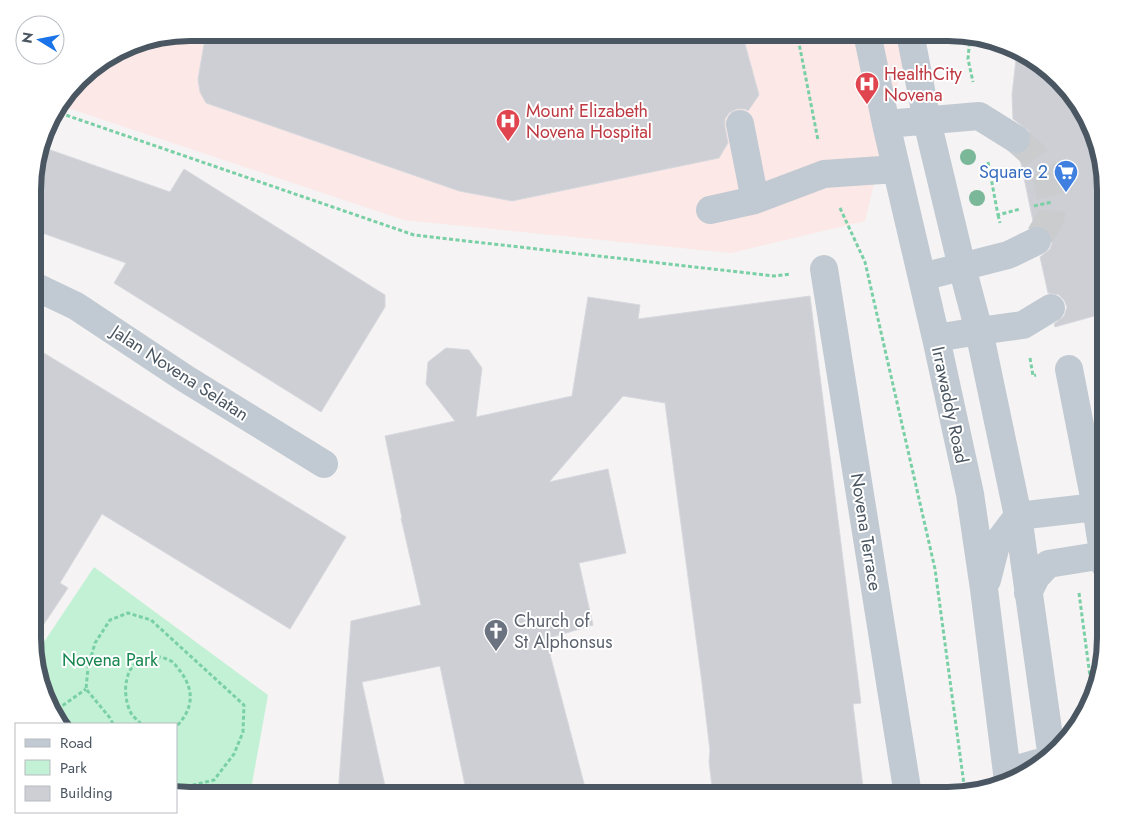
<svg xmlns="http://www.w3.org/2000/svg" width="1138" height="828" font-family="Jost,sans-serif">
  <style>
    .medical { fill: #fce8e6 }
    .green { fill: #c3f1d5 }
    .building { fill: #cdcfd5; stroke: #d7d9de }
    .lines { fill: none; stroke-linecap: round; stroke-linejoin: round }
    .minor-tunnel { stroke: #caccce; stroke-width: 28; stroke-dasharray: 28 14; stroke-linecap: butt }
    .path { stroke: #7ad0a6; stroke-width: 3; stroke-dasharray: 4 2.5; stroke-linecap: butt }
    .minor { stroke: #c1cad2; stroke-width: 28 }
    .tree { fill: #7bb799 }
    .labels { text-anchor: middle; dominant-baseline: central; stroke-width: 4; stroke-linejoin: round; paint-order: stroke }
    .health-label { font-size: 18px; fill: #be3a42; stroke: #fff; text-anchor: start }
    .shop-label { font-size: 18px; fill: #366cbe; stroke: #fff; text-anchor: end }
    .street-label { font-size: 18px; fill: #4a5661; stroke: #fff }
    .worship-label { font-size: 18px; fill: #5b616d; stroke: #fff; text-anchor: start }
    .park-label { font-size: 18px; fill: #17864f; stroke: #fff }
    .rim { fill: none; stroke: #4a5661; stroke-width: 6 }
  </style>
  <rect width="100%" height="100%" fill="#f5f3f3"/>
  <path class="medical" d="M190,33H910L865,221L731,253L404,220L59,105L86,71L139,41Z"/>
  <path class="green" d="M94,567L268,695L250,795L176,794V724H60L54,716L34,657Z"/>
  <path class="building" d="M206,33H742L759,95L748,111L745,109H737L729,113L725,119V127L728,143L719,158L512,201L459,191L206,103L200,92L198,79Z
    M1017,50L1044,65L1089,120L1105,180V313L1055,327L1054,324L1064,316L1067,307L1064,300L1059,295L1048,293L1040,257L1050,249L1052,243L1051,235L1045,228L1039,226H1034L1019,154L1024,152L1029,148L1032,139L1029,131L1013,119L1012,95Z
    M42,147L170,192L184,169L385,295V307L321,412L114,283L126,263L34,230V169Z
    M810,296L861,703L853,704L864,795H713L709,762L710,751L702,683L665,403L623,396L549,482L608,469L626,553L579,563L593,625L546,639L587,795H467L440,666L362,682L387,795H338L351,621L421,605L401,518H402L385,436L455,421L426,384L428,362L446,348L469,350L482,368L476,417L572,396L588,297L640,305L638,319Z
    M34,347L346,537L290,629L102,514L60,583L68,588L34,639Z"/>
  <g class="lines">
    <path class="minor-tunnel" d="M1016,139L1034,155L1046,172L1052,202L1051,217L1037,241"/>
    <path class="path" d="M797,33L818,140
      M970,36L968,59L973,82
      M54,111L414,235L774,276L790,274
      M988,162L998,215L1020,209
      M1034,206L1052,202
      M840,208L865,262L935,569L965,792
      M998,215L1000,223
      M1030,358L1033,376L1036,375
      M1079,593L1093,699
      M52,713L86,689
      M113,724L110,718L86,689L88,668L95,643L110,620L128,613L151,620L244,705L243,732L234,754L214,780L185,787L176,786
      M141,724C138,720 133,717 131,713C126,704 124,689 127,679C131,658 152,651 171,661C175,663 178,669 181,672C195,692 193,709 176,727"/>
    <path class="minor" d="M867,33L886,124L936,338L970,494L984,589L1008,781
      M910,33L927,121L962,267L979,331L1018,516L1051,751
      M740,124L755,200
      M886,124L979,116L1016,139
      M710,210L755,200L824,174L896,169
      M824,269L908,795
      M922,277L1008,255L1037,241
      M34,286L76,306L186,379L324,464
      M936,338L979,331L1023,325L1051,308
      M1069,369L1096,507L1105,565
      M987,580L996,545L1018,516L1096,507
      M1028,593L1036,577L1048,564L1104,555
      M1007,772L1038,763"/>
  </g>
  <g class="tree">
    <circle cx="968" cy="157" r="8"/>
    <circle cx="977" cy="198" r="8"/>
  </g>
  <defs>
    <symbol id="hospital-pin" viewBox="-11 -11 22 30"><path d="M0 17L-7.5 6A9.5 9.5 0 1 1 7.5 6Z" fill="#e0444e" stroke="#fff"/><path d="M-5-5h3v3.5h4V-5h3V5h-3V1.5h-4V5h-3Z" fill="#fff"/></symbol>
    <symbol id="supermarket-pin" viewBox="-11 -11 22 30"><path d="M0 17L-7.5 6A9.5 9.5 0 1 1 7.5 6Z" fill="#3f7fe0" stroke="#fff"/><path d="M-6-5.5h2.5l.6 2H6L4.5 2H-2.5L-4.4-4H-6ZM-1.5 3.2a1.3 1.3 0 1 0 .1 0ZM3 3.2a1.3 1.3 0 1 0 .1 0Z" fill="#fff"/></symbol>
    <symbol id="church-pin" viewBox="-11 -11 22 30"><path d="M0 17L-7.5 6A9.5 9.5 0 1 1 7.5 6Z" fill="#6b7280" stroke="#fff"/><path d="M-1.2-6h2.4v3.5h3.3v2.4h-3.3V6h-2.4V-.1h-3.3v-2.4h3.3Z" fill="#fff"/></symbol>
  </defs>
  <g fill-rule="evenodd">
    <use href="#hospital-pin" x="853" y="70" width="28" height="38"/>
    <use href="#hospital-pin" x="494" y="107" width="28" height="38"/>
    <use href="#supermarket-pin" x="1052" y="158" width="28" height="38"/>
    <use href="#church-pin" x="482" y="617" width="28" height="38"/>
  </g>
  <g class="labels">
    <g class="health-label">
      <text x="884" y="74">HealthCity<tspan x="884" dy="21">Novena</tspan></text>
      <text x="526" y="111">Mount Elizabeth<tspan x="526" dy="21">Novena Hospital</tspan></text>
    </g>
    <g class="shop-label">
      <text x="1048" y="172">Square 2</text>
    </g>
    <g class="street-label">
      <text transform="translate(180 373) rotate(33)">Jalan Novena Selatan</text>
      <text transform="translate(950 405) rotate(78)">Irrawaddy Road</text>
      <text transform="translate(866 532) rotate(81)">Novena Terrace</text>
    </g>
    <g class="worship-label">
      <text x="514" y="621">Church of<tspan x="514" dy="21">St Alphonsus</tspan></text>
    </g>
    <g class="park-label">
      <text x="110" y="660">Novena Park</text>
    </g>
  </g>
  <path d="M0 0H1138V828H0ZM190 41H948A149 149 0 0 1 1097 190V638A149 149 0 0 1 948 787H190A149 149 0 0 1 41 638V190A149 149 0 0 1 190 41Z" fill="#fff" fill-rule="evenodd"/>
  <path class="rim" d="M190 41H948A149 149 0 0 1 1097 190V638A149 149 0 0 1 948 787H190A149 149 0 0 1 41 638V190A149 149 0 0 1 190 41Z"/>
  <rect x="15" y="723" width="162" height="90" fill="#ffffff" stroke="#b7bbc0"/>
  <rect x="25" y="739" width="25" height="8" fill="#c1cad2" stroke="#b7bbc0"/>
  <text x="60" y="748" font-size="15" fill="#4a5661">Road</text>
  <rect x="25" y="760" width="25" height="15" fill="#c3f1d5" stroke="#b7bbc0"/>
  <text x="60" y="773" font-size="15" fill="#4a5661">Park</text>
  <rect x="25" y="786" width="25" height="15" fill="#cdcfd5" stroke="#b7bbc0"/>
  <text x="60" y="798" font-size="15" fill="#4a5661">Building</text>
  <g transform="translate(40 40) rotate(280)"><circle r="24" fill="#ffffff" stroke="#b7bbc0"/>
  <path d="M0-4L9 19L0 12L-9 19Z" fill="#1a73e8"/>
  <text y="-8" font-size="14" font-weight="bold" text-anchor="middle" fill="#4a5661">N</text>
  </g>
</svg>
